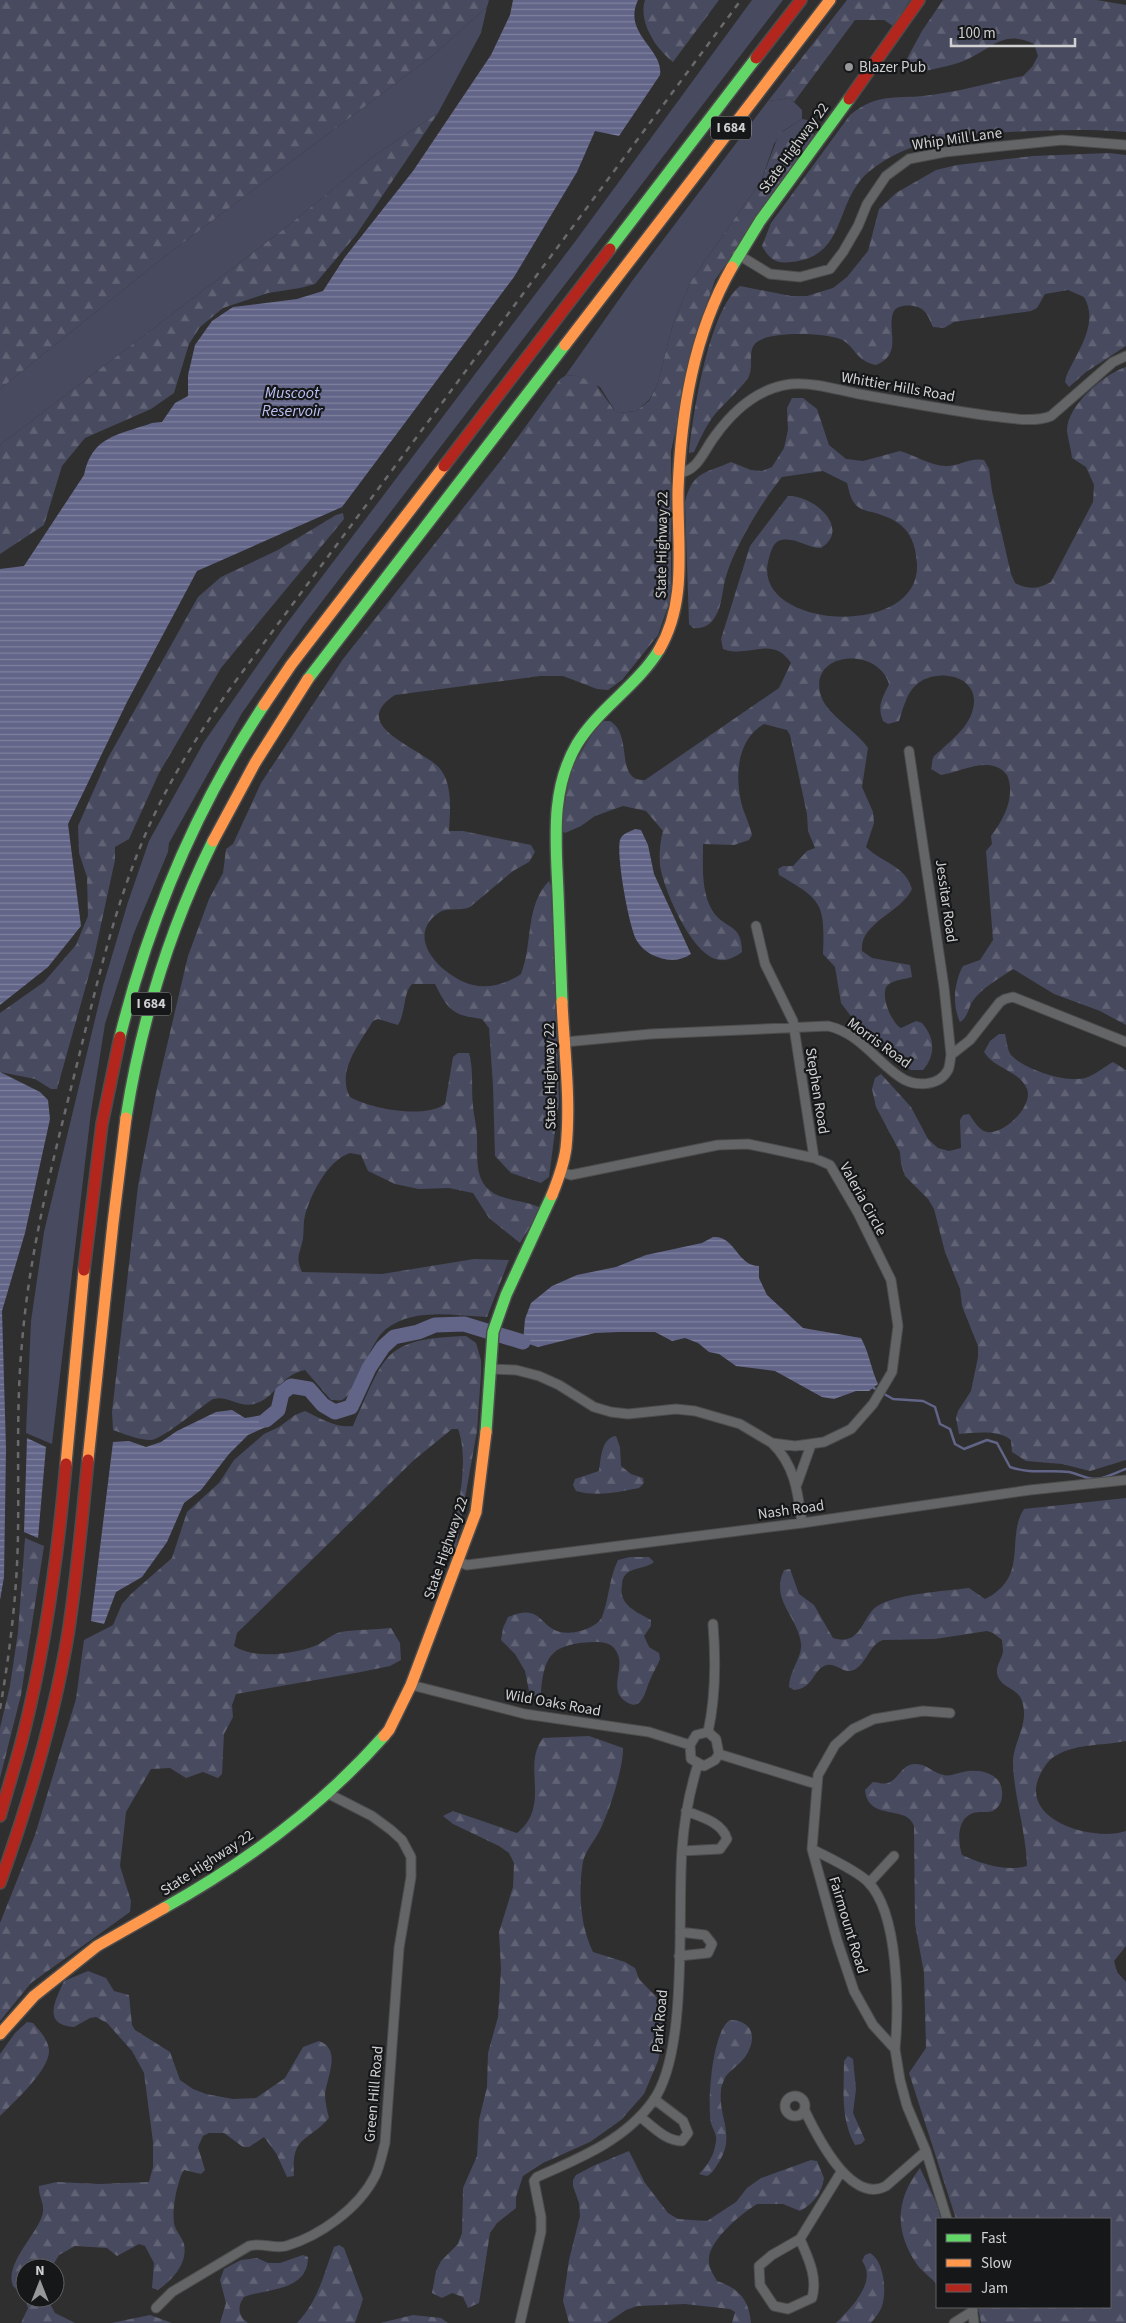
<svg xmlns="http://www.w3.org/2000/svg" width="1126" height="2323" font-family="'Source Sans 3',sans-serif">
  <style>
    .grass { fill: #484a5f }
    .forest { fill: url(#forest-firs) }
    .water { fill: url(#water-rules) }
    .lines { fill: none; stroke-linecap: round; stroke-linejoin: round }
    .stream { stroke: #626588; stroke-width: 2.5 }
    .river { stroke: #626588; stroke-width: 15 }
    .street-casing { stroke: #4c4c4d; stroke-width: 11 }
    .fast-casing { stroke: #4c4c4d; stroke-width: 14 }
    .slow-casing { stroke: #4c4c4d; stroke-width: 14 }
    .jam-casing { stroke: #4c4c4d; stroke-width: 14 }
    .street { stroke: #646566; stroke-width: 9 }
    .fast { stroke: #63d668; stroke-width: 11 }
    .slow { stroke: #ff974d; stroke-width: 11 }
    .jam { stroke: #b3261e; stroke-width: 11 }
    .rail { stroke: #6a6a6c; stroke-width: 2.5; stroke-dasharray: 6 6; stroke-linecap: butt }
    .poi-dot { fill: #98989a; stroke: #161718; stroke-width: 2 }
    .labels { text-anchor: middle; dominant-baseline: central; stroke-width: 4.5; stroke-linejoin: round; paint-order: stroke }
    .shield { fill: #161718; stroke: #99999b; stroke-width: 1 }
    .shield-label { font-size: 14px; font-weight: bold; fill: #d1d1d3 }
    .poi-label { font-size: 15px; fill: #d1d1d3; stroke: #161718; text-anchor: start }
    .street-label { font-size: 15px; fill: #d1d1d3; stroke: #161718 }
    .water-label { font-size: 16px; font-style: italic; fill: #bcc1f5; stroke: #161718 }
  </style>
  <defs>
    <pattern id="forest-firs" width="22" height="20" patternUnits="userSpaceOnUse" patternTransform="scale(1.25)"><rect width="22" height="20" fill="#484a5f"/><path d="M5 1l3.5 6h-7zM16 11l3.5 6h-7z" fill="#616375"/></pattern>
    <pattern id="water-rules" width="6" height="5" patternUnits="userSpaceOnUse" patternTransform="scale(1.25)"><rect width="6" height="5" fill="#626588"/><path d="M0 2.5h6" fill="none" stroke="#7f819d"/></pattern>
  </defs>
  <rect width="100%" height="100%" fill="#2f2f30"/>
  <path class="grass" d="M752,0H783L304,625L242,713L169,843L168,852L134,933L105,1024L91,1112L52,1444L26,1433L31,1321L44,1232L103,986L128,902L149,841L204,742L284,627L577,239Z
    M487,7L481,33L438,113L375,155L284,229L0,445V389L164,257L432,56Z
    M790,98L802,110V119L783,131L774,144L761,181L691,281L673,324L657,386L649,400L636,411L619,413L615,411L600,387L575,375L565,376L632,281L768,101Z"/>
  <path class="forest" d="M0,0H489L487,7L432,56L164,257L0,389Z
    M645,0H719L673,62C656,49 638,22 645,0Z
    M847,0H910L893,26L884,20H855L794,102L790,98L768,101Z
    M943,0H1097L1126,5V132C1095,129 1065,130 1035,131C979,133 917,134 871,170C833,199 849,256 792,262C776,264 770,260 762,246L771,223L850,115C879,91 899,100 931,95C962,91 993,82 1023,76L1032,67L1038,56L1034,44C1003,29 992,49 966,60C949,67 930,69 913,74L904,64L922,31Z
    M438,113L356,235L315,284L300,288L268,293L223,308L200,327L189,344L174,393L151,409L85,438L62,466L44,525L0,554V445L284,229L375,155Z
    M802,119L808,120L814,135L715,280L699,326L671,451V592L669,603L658,635L622,680L608,690L597,689L563,676H540L395,695C345,727 426,749 441,770C453,787 450,812 449,831H463L531,845L535,852L529,862L513,871L470,907C459,912 447,906 437,914C403,940 446,979 473,985C489,989 508,983 521,974C533,944 525,905 549,881L551,886L559,1101L549,1177L541,1183L511,1173L495,1156L493,1086L489,1028L482,1019C452,1015 448,1010 435,984H412C403,993 406,1012 398,1025L378,1019L373,1021C360,1043 336,1071 350,1097C371,1109 425,1119 445,1104L453,1057L458,1053H469C474,1071 471,1088 473,1106C474,1117 477,1127 477,1137C478,1158 473,1183 497,1195C511,1201 527,1201 541,1208L520,1243L489,1218L473,1193L449,1188L419,1189L395,1184L368,1171L361,1155L350,1153C327,1161 311,1194 305,1215C303,1223 304,1231 303,1239C300,1254 295,1257 302,1272L382,1274L474,1259L509,1260L487,1317C454,1316 415,1307 386,1329C367,1344 359,1392 342,1400C339,1401 334,1400 331,1400L305,1370C280,1375 275,1399 254,1404C240,1408 227,1395 213,1399C200,1407 163,1439 151,1440C139,1440 124,1434 113,1430L112,1412L138,1186L157,1088L188,956L209,899L223,873L226,849L233,844L261,783L343,659L502,459L560,379L565,376L575,375L595,383L614,410L619,413L636,411L649,401L657,386L673,324L691,281L761,181L779,134Z
    M1109,153L1126,155V346L1086,372L1069,387L1065,382L1066,377C1076,353 1100,324 1084,297L1068,290L1045,294L1037,308L1031,311L954,322L944,328L933,327C930,321 928,314 923,310C917,304 896,303 893,313C887,331 903,354 876,365C855,361 854,344 840,339C823,333 771,331 757,342C746,350 755,367 748,378C738,392 723,404 712,418C705,428 699,441 694,452L689,453C693,413 709,310 740,286L791,296H807L833,288L847,277L868,251L879,209L896,193L936,170L957,165L1033,156Z
    M1126,367V1025L1100,1011L1054,994L1013,969C1000,978 981,988 972,1002C968,1009 968,1017 960,1022C952,1005 954,982 963,966L980,960L993,940L986,851L992,844L991,836C1004,819 1016,796 1007,775C991,754 961,772 941,775L931,769C932,766 932,761 933,758C934,755 939,752 941,750C955,737 972,724 974,703C976,673 932,668 915,686C906,695 903,709 899,721L888,724L883,721C877,706 882,699 889,684C878,646 807,651 821,696C827,715 857,731 868,748L862,787L873,812L874,823L866,847C882,863 905,865 912,889C901,913 859,923 862,951L872,958L910,965L912,977C905,979 895,980 889,984C878,991 891,1023 901,1028L916,1021L922,1023C935,1038 936,1055 923,1070H911L890,1056L850,1015L841,1003L835,967L823,954C825,903 822,900 779,875L778,869L783,866H793L807,851L815,848L808,831L807,814L790,735L787,730L764,724C736,740 734,779 743,809C746,817 750,826 752,835L749,840L734,845L703,844C703,866 701,891 712,910C724,930 742,922 742,952C735,957 728,961 720,960C693,958 663,889 660,865C659,855 660,841 663,831L646,811L623,806L595,816L581,826L565,833L560,829L571,768L596,728L604,721H610C634,735 614,782 645,780L779,688L791,663C772,634 749,659 723,649L721,639L750,546L788,496C813,495 852,528 821,548C807,548 796,537 781,540C773,542 771,551 769,558C747,629 921,641 917,564C915,531 901,520 872,512C866,511 859,509 855,504C850,498 849,490 847,483L823,471L782,477C763,500 736,545 727,573C722,587 723,605 715,617C710,626 702,629 693,628L689,624L685,502C693,471 704,474 731,462L751,470L762,471L772,467L784,448L788,430L787,408L792,398H803L817,409L829,445L846,459L863,461L900,451C915,455 928,465 945,466C958,467 970,457 984,460L989,469L992,491L1011,574L1015,583C1029,590 1038,589 1051,582L1093,502L1094,485L1086,467L1072,458C1071,449 1068,439 1067,431C1067,405 1104,374 1126,367Z
    M343,513L344,519L221,668L159,773L129,839L115,847V860L94,957L57,1089H51L35,1079L0,1072V1013L44,982L76,945L88,916L87,877L79,853L78,826L108,758L198,597L221,577L278,550L336,515Z
    M999,1034H1005C1007,1041 1007,1051 1012,1056C1026,1070 1066,1083 1085,1078C1095,1075 1104,1067 1113,1062L1126,1070V1460L1090,1471L1062,1464L1026,1461L1012,1452L1011,1440C998,1429 974,1433 959,1434L956,1418L958,1411L971,1391L978,1357V1346L962,1306L960,1289L945,1252L934,1209L928,1199L905,1176L901,1164L900,1152L876,1107L872,1089L875,1078L881,1074L911,1107L928,1139L938,1148L949,1151L961,1148L960,1120L963,1115L969,1114C973,1120 978,1128 984,1131C1001,1139 1034,1106 1027,1089C1019,1070 994,1069 984,1052L990,1041Z
    M466,1336L476,1343L481,1360V1373L477,1431L455,1554L451,1549V1544C457,1511 470,1461 458,1429H452L414,1460L237,1633L234,1646C255,1660 295,1654 317,1645C325,1641 332,1634 341,1632C357,1629 375,1630 391,1628L400,1643L401,1660L390,1666L361,1672L236,1694L232,1705L233,1717L224,1734L222,1774L218,1778L203,1772L186,1778L170,1768L151,1769L126,1812L120,1866L131,1901L130,1912L31,1983L0,2021V1923L35,1835L76,1699L84,1640L113,1625L122,1604L131,1594L172,1558L187,1512L219,1483L234,1460L264,1434L279,1427L295,1415L305,1411C322,1419 335,1428 353,1426C386,1355 381,1339 466,1336Z
    M616,1436L620,1447L621,1466L631,1474L643,1478L644,1483L639,1488C618,1492 597,1497 576,1491L573,1485L575,1479L599,1471C601,1459 601,1438 616,1436Z
    M1126,1498V1741C1102,1746 1073,1743 1052,1758C1047,1762 1042,1770 1039,1777C1020,1821 1094,1842 1126,1831V1946L1114,1961L1117,1972L1126,1982V2323H981L978,2307H1110V2219H956L909,2073L926,2048L924,1973L915,1924L914,1826C907,1804 868,1822 865,1790L873,1782C878,1782 883,1785 888,1783C899,1779 902,1763 916,1764C927,1764 933,1773 944,1775C951,1777 956,1773 963,1772C980,1768 1004,1774 1002,1795C1002,1802 999,1807 993,1811C986,1813 979,1811 973,1813C956,1819 958,1842 962,1855C982,1864 1006,1872 1027,1866C1026,1831 1014,1797 1013,1764C1012,1747 1025,1729 1024,1712C1023,1686 1004,1691 998,1677C994,1667 1002,1660 1003,1651C1003,1648 1002,1643 1002,1640L993,1633L987,1631L935,1639L883,1640C870,1644 868,1660 857,1668C845,1677 838,1663 827,1665C813,1668 814,1689 794,1690L789,1687C789,1671 803,1656 801,1643C797,1615 770,1600 784,1570L790,1569L799,1594L814,1605L833,1638C861,1647 862,1617 876,1607C894,1594 945,1591 969,1588L985,1599C1030,1577 1005,1538 1024,1509Z
    M25,1538L44,1546L21,1695L0,1778V1728L10,1686L18,1632Z
    M630,1557H649L654,1562C646,1569 633,1567 626,1574C623,1577 622,1581 622,1585C618,1605 637,1612 651,1620V1626L644,1636L649,1647L659,1653L660,1659C657,1667 653,1672 650,1680C646,1688 643,1711 628,1703C624,1701 619,1696 618,1692C614,1676 626,1663 614,1648C609,1642 600,1642 593,1642C554,1644 544,1653 541,1692L537,1696H530L525,1671L515,1654L501,1640L503,1628L508,1617C542,1603 538,1626 560,1632C572,1635 596,1629 602,1617C609,1599 609,1578 618,1560Z
    M589,1736L623,1748C623,1770 610,1808 601,1828C596,1839 585,1851 583,1862C578,1890 580,1926 593,1952L625,1962L635,1968L639,1979L662,2003L666,2025L658,2061L644,2094L621,2120L590,2142L543,2163L523,2176L516,2197V2208L497,2223L490,2233L479,2303L468,2308L463,2297L452,2293L442,2298L432,2293L436,2271L441,2261L458,2244L462,2233L463,2188L477,2156L479,2120L487,2087L488,2053L498,2017L501,1969L499,1932L513,1887L514,1863L509,1853L499,1846L453,1824L443,1816L453,1811L517,1833C552,1805 521,1766 543,1738Z
    M88,1971L106,1978L114,1991L129,1995L132,2025L135,2030L170,2052L180,2080L193,2089L206,2094L233,2099L256,2098L285,2078L303,2047L319,2041C342,2049 327,2077 325,2094C325,2102 327,2110 329,2118C307,2143 291,2135 294,2176L287,2177L276,2153L264,2137L249,2147H243L224,2133H209L203,2136L198,2147L205,2170L201,2174L184,2170C177,2181 172,2210 174,2223C175,2230 182,2237 184,2244C188,2264 172,2280 158,2290L152,2288L154,2263L145,2246L139,2244L117,2256L107,2248L75,2246L59,2255L51,2268H25V2298H47L55,2313L75,2323H21L28,2308C26,2303 25,2297 22,2294C19,2291 15,2289 13,2286C4,2265 36,2235 42,2216C46,2204 38,2197 39,2186L57,2182L99,2184L149,2182L153,2167V2142L144,2073L132,2051L107,2023L96,2017L90,2018L74,2027C41,2025 56,1999 64,1981Z
    M730,2020C753,2020 758,2039 745,2057C740,2064 732,2069 726,2076C724,2080 721,2086 721,2091C718,2117 736,2135 719,2162C715,2168 713,2173 707,2176L699,2174C709,2163 714,2156 716,2141C717,2134 713,2130 711,2123C707,2103 712,2031 730,2020Z
    M27,2022L33,2023C39,2030 48,2039 49,2050C50,2070 14,2102 0,2116V2054L15,2033Z
    M848,2056L853,2059L856,2089L853,2113L865,2140L861,2144L855,2145C840,2118 844,2090 844,2061Z
    M629,2151L645,2183L668,2213L678,2219L707,2221L736,2202L747,2188L761,2178L811,2160L817,2161L824,2178C822,2193 813,2204 800,2211L783,2204H757C742,2213 709,2240 709,2259C708,2267 713,2274 717,2281C738,2288 749,2299 751,2323H732L735,2312L730,2309L685,2304L637,2306L626,2310L607,2323H569L563,2301L569,2260L580,2216L579,2203L573,2186V2180L576,2175L593,2166Z
    M920,2168L936,2202L941,2219H937V2285C931,2277 921,2271 916,2263C894,2230 896,2199 920,2168Z
    M339,2245L344,2248L363,2299L355,2323H297C319,2300 323,2275 334,2247Z
    M870,2253C884,2261 887,2291 882,2306C880,2312 875,2318 871,2323H836C850,2309 878,2282 862,2261L865,2255Z
    M303,2255L308,2257C308,2292 267,2288 244,2297C237,2306 238,2317 248,2323H220L226,2303L220,2280L224,2269L241,2260L257,2258L268,2263H280Z
    M150,2315L172,2323H111Z
    M413,2315L441,2318L448,2323H380Z"/>
  <path class="water" d="M513,0H638C622,34 664,49 660,75L619,136L595,131L577,172L514,277L342,507L197,571L127,702L68,824L81,926L48,967L0,1005V569L24,566L84,475C92,436 118,435 152,423L162,422L175,403L188,396V375L195,345L212,321L233,307L297,299L323,291L345,257L413,171L491,55L510,15Z
    M635,829L641,830L648,845L654,874L691,954C675,966 647,958 637,941C629,928 616,855 620,840C622,833 630,832 635,829Z
    M0,1072L40,1092L48,1100L50,1119L25,1233L2,1311L6,1449L4,1577L0,1600Z
    M713,1237C735,1235 737,1266 759,1266V1278L767,1295L803,1328L861,1338C869,1352 871,1369 878,1384L869,1391H856L834,1399L822,1397L775,1371L736,1366L719,1354L709,1352L698,1343L685,1338L672,1341L655,1332H619L595,1333L538,1347L523,1342L525,1319L531,1303L552,1286L577,1275L616,1267L646,1255L702,1243Z
    M232,1410L245,1418L263,1415L268,1426L248,1435L229,1454L201,1490L184,1503L167,1542L142,1577L116,1592L104,1624L91,1621L113,1442L129,1441L146,1447L161,1442L177,1431L216,1412Z
    M27,1438L46,1447L38,1538L24,1532Z"/>
  <g class="lines">
    <path class="stream" d="M872,1387L893,1399L923,1401L935,1407L940,1424L950,1429L955,1444L964,1449L987,1440L997,1443L1010,1467C1033,1475 1047,1469 1069,1472C1079,1474 1086,1479 1096,1479C1106,1478 1117,1472 1126,1469"/>
    <path class="river" d="M266,1420L278,1410L282,1393L291,1386L309,1389L323,1405L335,1412L351,1407L369,1368L383,1347L394,1337L418,1332L435,1325L464,1324L523,1342"/>
    <defs>
      <path id="street" d="M737,254L770,274L800,277L830,269L843,252L858,226L867,204L886,176L909,159L945,152L1062,140L1126,145
        M679,473C698,471 704,450 715,436C733,411 758,388 791,384C813,382 838,390 859,394C903,402 947,410 991,416C1010,418 1033,423 1051,416L1113,362L1126,356
        M909,751L944,987L951,1055
        M756,926L765,964L793,1021L814,1158
        M565,1042L651,1034L828,1026C859,1033 875,1060 900,1077C914,1087 939,1087 948,1070C950,1066 950,1060 951,1055L970,1040L1000,1002L1005,999L1013,997L1126,1042
        M489,1369L516,1370L539,1376L559,1385L594,1407L611,1412L628,1414L676,1409L695,1411L740,1424L772,1443L795,1446L824,1442L851,1429L873,1404L892,1372L898,1326L891,1280L858,1213L830,1165L814,1158L748,1144L718,1145L571,1175L561,1172
        M772,1443C795,1465 798,1493 802,1523
        M797,1484L811,1445
        M459,1562L467,1565L802,1523L1030,1490L1126,1480
        M411,1685L525,1714L649,1732L690,1745
        M708,1732C716,1696 716,1661 713,1624
        M708,1732L716,1739L719,1754L715,1760L704,1766L691,1759L690,1745L696,1735Z
        M719,1754L816,1784
        M812,1849C827,1857 858,1871 868,1882C899,1913 899,2007 895,2049
        M682,1851L720,1849L727,1839C722,1822 701,1817 686,1811
        M869,1883L894,1856
        M679,1956L708,1953L712,1944L705,1935L680,1932
        M785 2106a10 10 0 1 1 20 0a10 10 0 1 1-20 0Z
        M805,2111C817,2136 851,2205 886,2186L926,2151
        M640,2117C653,2126 665,2141 682,2141L688,2133L683,2121L654,2099
        M947,2219L926,2151L907,2106L900,2080L895,2049L873,2025L854,1991L837,1940L812,1849L818,1775L835,1745L853,1729L874,1719L923,1711L950,1713
        M800,2239C808,2258 818,2277 812,2298L788,2309L774,2306L760,2285L759,2266L772,2255Z
        M800,2239L841,2172
        M972,2307L974,2323
        M156,2308L172,2292L249,2246C261,2242 273,2249 286,2246C320,2236 359,2208 375,2176C380,2166 382,2154 385,2143L399,1948L411,1877V1857L402,1840L391,1830L372,1816L327,1793
        M520,2323L541,2232V2217L534,2181L537,2177C580,2158 625,2140 653,2101C689,2051 677,1913 682,1850C684,1820 689,1793 698,1764
        M954,2323L973,2311"/>
      <path id="fast" d="M610,249L756,58
        M732,267L760,221L849,99
        M308,679L565,345
        M562,1002C561,965 559,928 558,892C556,841 550,790 577,744C599,708 637,686 659,650
        M120,1037C149,920 197,806 264,705
        M126,1118C141,1022 170,928 213,841
        M486,1432L493,1332L506,1295L552,1195
        M164,1908C245,1863 322,1806 384,1736"/>
      <path id="slow" d="M565,345L830,0
        M659,650C688,601 677,544 678,490C681,413 693,335 732,267
        M264,705L291,665L444,466
        M213,841L255,763L308,679
        M552,1195C558,1180 564,1164 566,1148C571,1100 564,1049 562,1002
        M88,1460L113,1223L126,1118
        M66,1464L84,1270
        M384,1736L389,1730L411,1685L476,1512L486,1432
        M0,2034L34,1996L97,1946L164,1908"/>
      <path id="jam" d="M756,58L801,0
        M849,99L919,0
        M444,466L610,249
        M84,1270L102,1124L120,1037
        M0,1816C8,1788 17,1760 24,1732C46,1644 58,1554 66,1464
        M0,1883C29,1802 54,1719 68,1634C77,1577 82,1518 88,1460"/>
    </defs>
    <use href="#street" class="street-casing"/>
    <use href="#fast" class="fast-casing"/>
    <use href="#slow" class="slow-casing"/>
    <use href="#jam" class="jam-casing"/>
    <use href="#street" class="street"/>
    <use href="#fast" class="fast"/>
    <use href="#slow" class="slow"/>
    <use href="#jam" class="jam"/>
    <path class="rail" d="M0,1709C10,1651 17,1594 18,1535C19,1471 16,1407 22,1343C29,1256 50,1172 71,1088C93,1002 111,914 146,833C168,782 198,735 229,690L741,0"/>
  </g>
  <circle class="poi-dot" cx="849" cy="67" r="5"/>
  <g class="labels">
    <g class="shield">
      <rect x="711" y="116.5" width="40" height="23" rx="4"/>
      <rect x="131" y="992.5" width="40" height="23" rx="4"/>
    </g>
    <g class="shield-label">
      <text x="731" y="128">I 684</text>
      <text x="151" y="1004">I 684</text>
    </g>
    <g class="poi-label">
      <text x="859" y="67">Blazer Pub</text>
    </g>
    <g class="street-label">
      <text transform="translate(957 139) rotate(-8)">Whip Mill Lane</text>
      <text transform="translate(794 148) rotate(-54)">State Highway 22</text>
      <text transform="translate(898 387) rotate(10)">Whittier Hills Road</text>
      <text transform="translate(662 545) rotate(-89)">State Highway 22</text>
      <text transform="translate(946 901) rotate(82)">Jessitar Road</text>
      <text transform="translate(879 1043) rotate(36)">Morris Road</text>
      <text transform="translate(550 1076) rotate(-91)">State Highway 22</text>
      <text transform="translate(817 1091) rotate(81)">Stephen Road</text>
      <text transform="translate(863 1199) rotate(61)">Valeria Circle</text>
      <text transform="translate(791 1510) rotate(-8)">Nash Road</text>
      <text transform="translate(446 1548) rotate(-71)">State Highway 22</text>
      <text transform="translate(553 1703) rotate(10)">Wild Oaks Road</text>
      <text transform="translate(207 1863) rotate(-33)">State Highway 22</text>
      <text transform="translate(848 1925) rotate(73)">Fairmount Road</text>
      <text transform="translate(660 2021) rotate(-85)">Park Road</text>
      <text transform="translate(374 2094) rotate(-85)">Green Hill Road</text>
    </g>
    <g class="water-label">
      <text x="292" y="393">Muscoot<tspan x="292" dy="18">Reservoir</tspan></text>
    </g>
  </g>
  <rect x="936" y="2218" width="175" height="90" fill="#161718" stroke="#616163"/>
  <rect x="946" y="2234" width="25" height="8" fill="#63d668" stroke="#616163"/>
  <text x="981" y="2243" font-size="15" fill="#d1d1d3">Fast</text>
  <rect x="946" y="2259" width="25" height="8" fill="#ff974d" stroke="#616163"/>
  <text x="981" y="2268" font-size="15" fill="#d1d1d3">Slow</text>
  <rect x="946" y="2284" width="25" height="8" fill="#b3261e" stroke="#616163"/>
  <text x="981" y="2293" font-size="15" fill="#d1d1d3">Jam</text>
  <g transform="translate(40 2283)"><circle r="24" fill="#161718" stroke="#616163"/>
  <path d="M0-4L9 19L0 12L-9 19Z" fill="#98989a"/>
  <text y="-8" font-size="14" font-weight="bold" text-anchor="middle" fill="#d1d1d3">N</text>
  </g>
  <path d="M951 38v8h124v-8" fill="none" stroke="#d1d1d3" stroke-width="2.5"/>
  <text x="958" y="38" font-size="15" fill="#d1d1d3" stroke="#161718" stroke-width="4" paint-order="stroke">100 m</text>
</svg>
